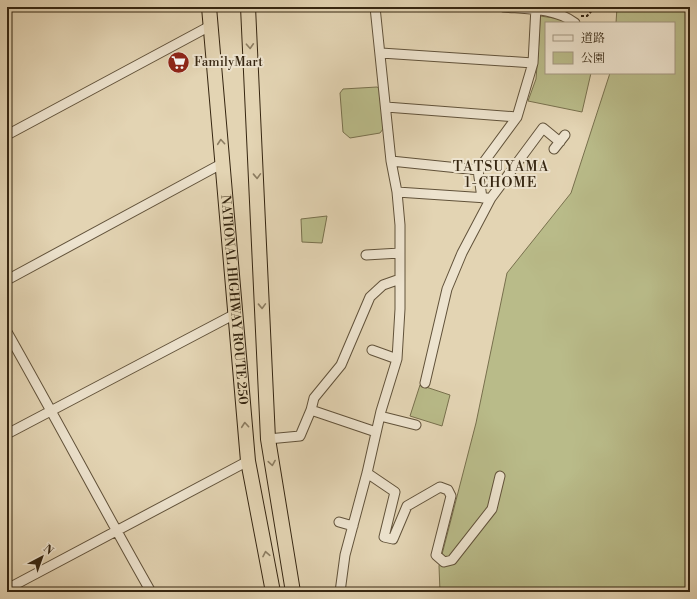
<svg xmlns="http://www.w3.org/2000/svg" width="697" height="599" font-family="'Libre Bodoni','Noto Serif JP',serif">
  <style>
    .green { fill: #b9bb89; stroke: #78704d }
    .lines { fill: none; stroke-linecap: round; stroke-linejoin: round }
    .minor-casing { stroke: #61523a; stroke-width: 11 }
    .trunk-casing { stroke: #362611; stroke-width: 16 }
    .path { stroke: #362611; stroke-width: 2; stroke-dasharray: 3 2; stroke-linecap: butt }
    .minor { stroke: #ede3ce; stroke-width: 9 }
    .trunk { stroke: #e3d4b3; stroke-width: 14 }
    .oneway { stroke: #8c7d62 }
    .labels { text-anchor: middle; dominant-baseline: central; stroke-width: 4; stroke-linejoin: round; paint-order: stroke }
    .poi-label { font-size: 13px; fill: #362611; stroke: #ede3ce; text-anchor: start }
    .street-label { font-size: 13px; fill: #362611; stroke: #ede3ce }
    .neighbourhood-label { font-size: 14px; letter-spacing: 1px; fill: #362611; stroke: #ede3ce }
  </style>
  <rect width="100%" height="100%" fill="#e3d4b3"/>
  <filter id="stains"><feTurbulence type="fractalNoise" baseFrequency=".005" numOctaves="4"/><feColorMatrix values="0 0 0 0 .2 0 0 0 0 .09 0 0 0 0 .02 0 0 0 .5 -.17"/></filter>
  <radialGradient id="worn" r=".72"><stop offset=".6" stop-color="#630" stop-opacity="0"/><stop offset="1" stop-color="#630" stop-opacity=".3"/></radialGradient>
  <path class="green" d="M617,7H690V592H440L439,566L476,423L507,273L571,193L610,73H674V23H616Z
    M540,16L561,19L566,23H546V73H591L582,112L528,101L536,79L539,40Z
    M377,87L382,90L386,125L380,133L350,138L343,132L340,93L343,89Z
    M327,216L322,243L302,242L301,219Z
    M420,385L450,395L442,426L410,416Z"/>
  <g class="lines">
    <defs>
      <path id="minor" d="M503,7C527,9 555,8 575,23
        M381,53L533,63
        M386,107L517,117
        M7,135L210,26
        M554,149L565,135
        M391,161L478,170
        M397,192L487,198
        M482,198L478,170L517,117L533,63L536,7
        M366,255L400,253
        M7,280L223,163
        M7,332C56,418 102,506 151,592
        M372,350L397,359
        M425,383L447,289L462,253L491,198L543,128L560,142
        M311,410L376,432
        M380,416L416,425
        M7,434L235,314
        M268,439L300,436L311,410L314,398L341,365L370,297L383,285L400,279
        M367,473L395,492L384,537L393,539L407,506L440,487L448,490L451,496L436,555L444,562L452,560L492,509L500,476
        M339,522L353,526
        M7,589L248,461
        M340,592L345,555L367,473L381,411L397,359L400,309V225L397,192L391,161L375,7"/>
      <g id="trunk">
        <path id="s1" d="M209,7L248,461L273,592"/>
        <path d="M248,7L268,439L293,592"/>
      </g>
    </defs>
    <use href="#minor" class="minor-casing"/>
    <use href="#trunk" class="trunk-casing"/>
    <path class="path" d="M581,16H587L595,7"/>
    <use href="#minor" class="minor"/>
    <use href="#trunk" class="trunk"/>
  </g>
  <defs><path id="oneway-chevron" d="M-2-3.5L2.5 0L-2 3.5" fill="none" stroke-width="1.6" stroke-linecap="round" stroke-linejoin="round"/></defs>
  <g class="oneway">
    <use href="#oneway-chevron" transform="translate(250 46) rotate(87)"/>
    <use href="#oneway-chevron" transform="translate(221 142) rotate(-95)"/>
    <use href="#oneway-chevron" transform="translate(257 176) rotate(88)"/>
    <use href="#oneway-chevron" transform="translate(262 306) rotate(88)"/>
    <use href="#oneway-chevron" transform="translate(245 425) rotate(-95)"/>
    <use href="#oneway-chevron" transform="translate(272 463) rotate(81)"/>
    <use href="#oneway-chevron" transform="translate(266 554) rotate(-101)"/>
  </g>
  <defs>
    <symbol id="supermarket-disc" viewBox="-11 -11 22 22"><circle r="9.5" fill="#8f2418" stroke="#ede3ce"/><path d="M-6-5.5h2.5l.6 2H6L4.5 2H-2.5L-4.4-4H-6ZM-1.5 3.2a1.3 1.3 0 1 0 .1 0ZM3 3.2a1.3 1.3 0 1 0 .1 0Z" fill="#fff"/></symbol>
  </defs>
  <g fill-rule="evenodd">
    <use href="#supermarket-disc" x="166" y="50" width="25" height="25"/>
  </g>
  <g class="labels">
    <g class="poi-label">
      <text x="194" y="62">FamilyMart</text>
    </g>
    <g class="street-label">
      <text stroke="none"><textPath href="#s1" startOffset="294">NATIONAL HIGHWAY ROUTE 250</textPath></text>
    </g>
    <g class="neighbourhood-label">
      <text x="501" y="167">TATSUYAMA<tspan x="501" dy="16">1-CHOME</tspan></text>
    </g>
  </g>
  <rect width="697" height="599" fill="none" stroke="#e3d4b3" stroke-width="24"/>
  <rect x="8" y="8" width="681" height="583" fill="none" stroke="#362611" stroke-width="2"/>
  <rect x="12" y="12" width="673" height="575" fill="none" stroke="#362611"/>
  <rect x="545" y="22" width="130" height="52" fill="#ede3ce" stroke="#a49782"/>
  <rect x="553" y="35" width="20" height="6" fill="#ede3ce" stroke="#a49782"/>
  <text x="581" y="42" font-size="12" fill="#362611">道路</text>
  <rect x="553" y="52" width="20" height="12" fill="#b9bb89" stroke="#a49782"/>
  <text x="581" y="62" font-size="12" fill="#362611">公園</text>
  <g transform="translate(42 557) rotate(41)" stroke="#ede3ce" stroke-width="3" paint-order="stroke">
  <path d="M0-3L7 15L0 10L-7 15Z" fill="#362611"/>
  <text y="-6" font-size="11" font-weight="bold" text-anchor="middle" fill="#362611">N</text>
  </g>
  <rect width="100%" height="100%" filter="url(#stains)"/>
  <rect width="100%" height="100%" fill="url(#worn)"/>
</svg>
